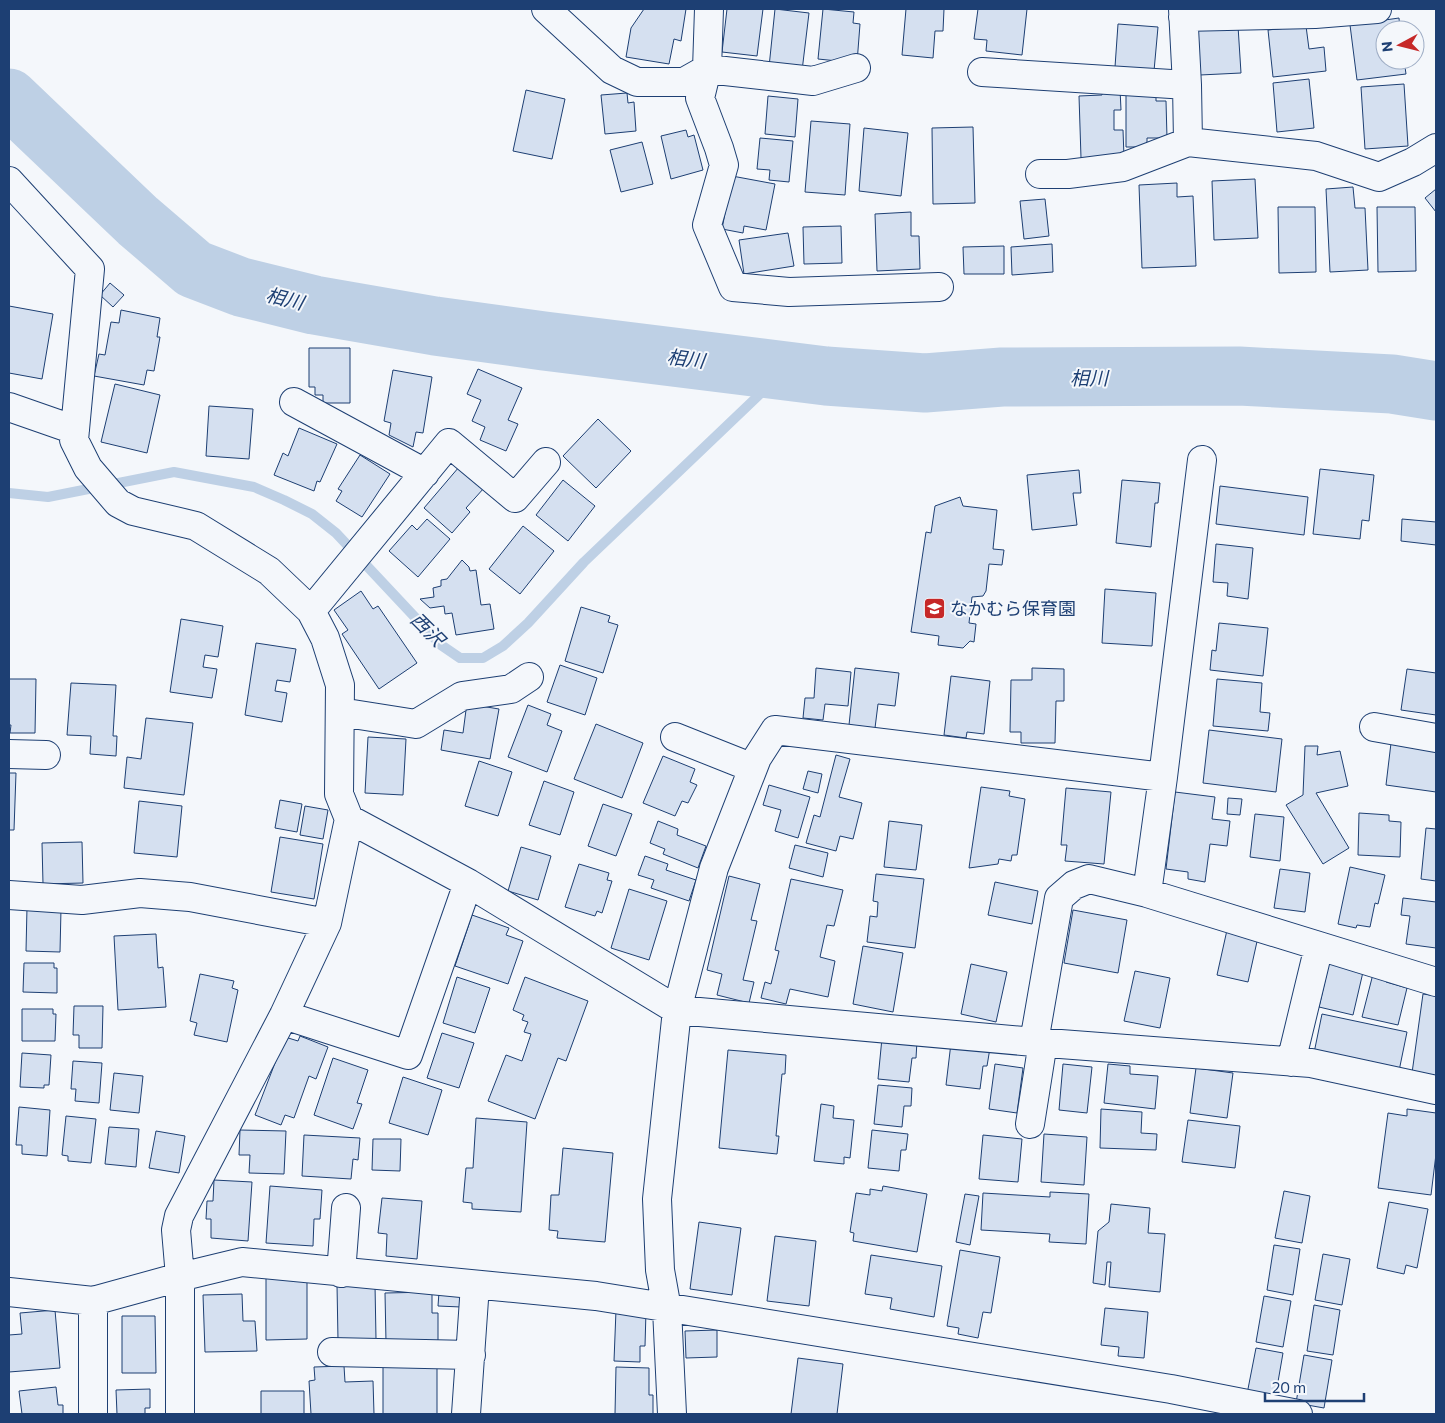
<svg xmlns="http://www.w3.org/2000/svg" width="1445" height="1423" font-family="Commissioner,'Noto Sans JP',sans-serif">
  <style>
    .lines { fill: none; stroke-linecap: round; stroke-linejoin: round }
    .stream { stroke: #bed0e5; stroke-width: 10 }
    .river { stroke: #bed0e5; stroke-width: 59 }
    .building { fill: #d5e0f0; stroke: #1d3f73 }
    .minor-casing { stroke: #1d3f73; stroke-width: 30 }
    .minor { stroke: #f4f7fb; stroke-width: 28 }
    .labels { text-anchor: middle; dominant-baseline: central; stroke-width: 4; stroke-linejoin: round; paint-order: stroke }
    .poi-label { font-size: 18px; fill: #1d3f73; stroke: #f4f7fb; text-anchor: start }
    .water-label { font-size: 19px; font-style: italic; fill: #1d3f73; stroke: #f4f7fb }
  </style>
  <rect width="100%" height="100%" fill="#f4f7fb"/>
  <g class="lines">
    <path class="stream" d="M9,493L48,497L174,472L254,487L284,500L312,514L336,533L441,645L460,658H483L503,646L528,623L584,562L759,395L771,369"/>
    <path class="river" d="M9,98L138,221L194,269L241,287L314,305L435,326L544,341L826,376L925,383L1002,377L1239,376L1392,384L1436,391"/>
  </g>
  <path class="building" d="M644,9H686L681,41L674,39L669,64L626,57L631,28Z
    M727,9H763L757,56L722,52Z
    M775,9L809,13L802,71L769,67Z
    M823,9L854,12L853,23L860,24L857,63L818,59Z
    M906,9H944L943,31H935L933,58L902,55Z
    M978,9H1027L1022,55L986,51L987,40L974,39Z
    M1399,18L1400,30H1385V60H1404L1406,74L1357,80L1350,25Z
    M1118,24L1158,27L1154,71L1115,67Z
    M1238,26L1241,73L1200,75L1198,29Z
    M1306,26L1309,49L1324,47L1326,71L1273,77L1268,30Z
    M1309,79L1314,128L1277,132L1273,83Z
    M1404,84L1408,146L1365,149L1361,87Z
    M1103,89H1120L1121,110H1114V130H1123L1124,157L1081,158L1079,96L1102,95Z
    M526,90L565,99L552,159L513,151Z
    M627,93L628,103L634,102L636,131L605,134L601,95Z
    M1126,94H1156V101H1166L1167,138H1147V147H1126Z
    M768,96L798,99L795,137L765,134Z
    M811,121L850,124L845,195L805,192Z
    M973,127L975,203L933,204L932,128Z
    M864,128L908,133L901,196L859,191Z
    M686,130L688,137L694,135L703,170L671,179L661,136Z
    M760,138L793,141L789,182L769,180L770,170L757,169Z
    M642,142L653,184L621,192L610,150Z
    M732,176L775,184L766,230L744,226L743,233L722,229Z
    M1255,179L1258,238L1214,240L1212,181Z
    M1177,183V197L1193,196L1196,266L1142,268L1139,185Z
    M1353,187L1355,208H1365L1368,270L1330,272L1326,189Z
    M1436,189V212L1425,198Z
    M1045,199L1049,236L1024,239L1020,201Z
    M1278,207H1315L1316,272L1279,273Z
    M1377,207H1415L1416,271L1378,272Z
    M911,212V236H919L920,269L877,271L875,214Z
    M841,226L842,263L804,264L803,227Z
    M788,233L794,266L744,274L739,240Z
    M1052,244L1053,272L1012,275L1011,247Z
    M1004,246V274H964L963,247Z
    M110,283L124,295L113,307L100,295Z
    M9,306L53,314L42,379L9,373Z
    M121,310L160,318L157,337H160L154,371L147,370L144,385L94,376L99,354L105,355L111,322L119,323Z
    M309,348H350V403H323V395H315V387H309Z
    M478,369L522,388L508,420L518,424L506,451L480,440L485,427L472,421L481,400L467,394Z
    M393,370L432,377L423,433L416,432L413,447L389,435L391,423L384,421Z
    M115,384L160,395L147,453L101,442Z
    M209,406L253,409L249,459L206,456Z
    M598,419L631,451L596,488L563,456Z
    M299,428L337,444L320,482L317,481L314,491L274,475L283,453L288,456Z
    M360,455L390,474L362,517L336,501L342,491L338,489Z
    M459,467L484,488L466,508L470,512L452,533L424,508Z
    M1320,469L1374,475L1369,521L1362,520L1360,539L1313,534Z
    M1079,470L1081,493H1073L1077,525L1032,530L1027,475Z
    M563,480L595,506L568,541L536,515Z
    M1122,480L1160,483L1158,503H1155L1151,547L1116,543Z
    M1220,486L1308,497L1304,535L1216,524Z
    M960,497L963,506L997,510L993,549L1004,550L1002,565L989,564L986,591L983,596L972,597L969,623L976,624L974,642L970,641L963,648L938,645L939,636L911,632L926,532L931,533L935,506Z
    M427,519L450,539L418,577L389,551L412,525L417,530Z
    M1402,519L1436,522V545L1401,541Z
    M523,526L554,551L520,594L489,569Z
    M1216,544L1253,548L1248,599L1227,596L1228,583L1213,582Z
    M462,560L469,567L470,571L476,570L481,605L490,604L494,629L456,635L452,613L445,614L444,606L430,608L420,599L434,597L433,588L441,586V580L447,579Z
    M1105,589L1156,593L1152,646L1102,643Z
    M361,591L373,609L378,606L417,663L379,689L342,634L348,630L334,610Z
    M581,607L610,616L608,622L618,625L603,673L565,661Z
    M181,619L223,626L218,657L205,655L203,667L217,669L212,698L170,692Z
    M1219,623L1268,628L1263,676L1210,670L1212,650L1216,651Z
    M256,643L296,649L290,682L277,680L275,691L287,693L282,722L245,715Z
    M560,665L597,678L585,715L547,702Z
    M816,668L851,672L848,706L825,704L823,720L803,718L805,698H814Z
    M855,668L899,673L895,706L878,704L875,728L849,725Z
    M1032,668L1064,669V701H1056L1055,743H1021V732H1010L1011,680H1032Z
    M1407,669L1436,673V715L1401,710Z
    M951,676L990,681L984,734L967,732L966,738L944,735Z
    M9,679H36L35,733H10L11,725H9Z
    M1217,679L1262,683L1260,712L1270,713L1268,731L1213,726Z
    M71,683L116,685L113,736H117L116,756L90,754L91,736L67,735Z
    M475,705L499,709L490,759L441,750L444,730L463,733L466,710Z
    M528,705L551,714L547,725L562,731L547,772L508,757Z
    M146,718L193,723L184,795L124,788L127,757L141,759Z
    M596,724L643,743L622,798L574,779Z
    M1209,730L1282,739L1276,792L1203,783Z
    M368,737L406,739L403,795L365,793Z
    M1391,743L1436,749V792L1386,785Z
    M1305,746H1318L1317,755L1340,751L1348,786L1316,793L1349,848L1323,864L1286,805L1303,795Z
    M836,755L850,759L839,797L862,803L853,839L840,836L836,851L806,843L814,815L820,817Z
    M663,756L695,769L690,782L697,785L688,803L682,801L675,816L643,803Z
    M479,761L512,772L498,816L465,806Z
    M808,771L822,774L818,793L803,789Z
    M9,773H16L14,830H9Z
    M544,781L574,792L560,835L529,825Z
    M769,785L810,797L798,838L775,831L781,810L763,805Z
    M981,787L1010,791L1009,796L1025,799L1017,855H1012L1011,861L999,859L998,864L969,868Z
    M1066,788L1111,792L1104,864L1065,861L1067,845H1061Z
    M1175,792L1215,797L1212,819L1230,821L1227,846L1210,844L1205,882L1188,879V872L1166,869Z
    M1228,798L1242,799L1240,815L1227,814Z
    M280,800L302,804L297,832L275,828Z
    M139,801L182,806L177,857L134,853Z
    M603,804L632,814L616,856L588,846Z
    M305,806L328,810L323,839L300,835Z
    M1359,813L1389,815V821L1401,822L1400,857L1358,855Z
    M1255,814L1284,817L1280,861L1250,857Z
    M658,821L678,829L677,835L706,846L698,868L663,854L665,849L650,843Z
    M889,821L922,825L916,870L884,867Z
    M1426,828L1436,829V881L1421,879Z
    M280,837L323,844L314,899L271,892Z
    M82,842L83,883L43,884L42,843Z
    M795,845L828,853L823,877L789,868Z
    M521,847L551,856L538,900L508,891Z
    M645,856L668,864L666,870L696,880L689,901L651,888L654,880L638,875Z
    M579,864L609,873L607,880L612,881L602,913L597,911L595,916L565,907Z
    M1350,867L1385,875L1378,904L1375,903L1370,927L1357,925L1356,928L1338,924Z
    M1280,869L1310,873L1305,912L1274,908Z
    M876,874L924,879L915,948L867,942L870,916L877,917L878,902L873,901Z
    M729,876L760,884L751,920L757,921L743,980L754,982L749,1003L717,995L722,974L707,970Z
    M791,879L843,890L834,926L827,925L820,957L835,961L828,997L790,989L786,1004L761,998L765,982L771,984L779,951L775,950Z
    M995,882L1038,891L1032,924L988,915Z
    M629,889L667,901L649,960L611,948Z
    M1403,898L1436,902V948L1406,944L1410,916L1401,915Z
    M27,907L61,909L60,952L26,951Z
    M1073,910L1127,920L1118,973L1064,963Z
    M472,915L509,928L506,935L523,941L508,984L455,966Z
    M1227,930L1258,937L1248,982L1217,975Z
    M156,934L158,968L163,967L166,1007L118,1010L114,936Z
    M863,946L903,953L893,1012L853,1004Z
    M24,963H54V968H57V993L23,992Z
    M1329,963L1363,972L1353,1015L1319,1007Z
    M971,964L1007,972L996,1022L961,1014Z
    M1135,971L1170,978L1160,1028L1124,1021Z
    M200,974L234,981L232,988L238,990L227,1042L194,1035L197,1023L190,1021Z
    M1373,974L1387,977L1386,982L1407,988L1398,1025L1362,1017Z
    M457,977L490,988L475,1033L443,1023Z
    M525,977L588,1001L566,1061L558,1058L535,1119L488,1101L506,1055L522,1061L531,1034L524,1032L528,1022L522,1020L524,1015L513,1010Z
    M1423,994L1436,996V1077L1412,1073Z
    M74,1006H103L102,1048H79V1035H73Z
    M22,1009H53V1014H56L55,1041H22Z
    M1322,1014L1407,1032L1399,1071L1314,1053Z
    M442,1033L474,1043L459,1088L427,1078Z
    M300,1036L328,1047L316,1079L309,1076L294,1118L285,1115L281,1125L255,1115L285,1037L298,1041Z
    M882,1038L917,1041L916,1058H912L909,1082L878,1079Z
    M951,1043L990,1048L987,1066H983L980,1089L946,1085Z
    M728,1050L786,1055L785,1074H782L776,1136H779L777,1154L719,1148Z
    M22,1053L51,1055L49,1085H44V1088L20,1087Z
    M333,1058L368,1070L357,1103L362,1104L353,1129L314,1115Z
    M73,1061L102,1063L99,1103L75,1101L76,1089H71Z
    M995,1064L1023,1068L1017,1113L989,1109Z
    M1063,1064L1092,1067L1087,1113L1059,1110Z
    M1108,1064L1130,1066V1074L1158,1076L1155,1109L1104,1103Z
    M1196,1068L1233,1073L1227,1118L1190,1113Z
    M114,1073L143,1076L139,1113L110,1110Z
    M403,1077L442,1090L428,1135L389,1123Z
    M878,1085L912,1088L911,1106H904L902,1127L874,1124Z
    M821,1104L834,1106L833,1118L854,1120L850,1158L844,1157V1164L814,1161Z
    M19,1107L50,1110L47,1156L22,1154V1145H16Z
    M1101,1109L1142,1112L1141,1133L1157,1134L1156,1150L1100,1148Z
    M1407,1109L1436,1113V1154L1431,1195L1378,1188L1388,1113L1407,1116Z
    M66,1116L96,1119L91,1163L68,1161V1156L62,1155Z
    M476,1118L527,1122L521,1212L472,1209V1203L463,1202L466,1168H473Z
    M1188,1120L1240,1126L1235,1168L1182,1162Z
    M109,1127L139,1129L136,1167L105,1164Z
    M240,1130L286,1131L284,1174L249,1173L250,1155H239Z
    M872,1130L908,1134L906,1150H901L899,1171L868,1168Z
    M156,1131L185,1136L179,1173L149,1168Z
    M1044,1134L1087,1137L1084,1185L1041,1182Z
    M304,1135L360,1138L358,1160L353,1159L351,1179L302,1176Z
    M983,1135L1022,1139L1018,1182L979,1179Z
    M373,1139H401L400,1171L372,1170Z
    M563,1148L613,1153L605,1242L557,1238L558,1231L549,1230L551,1195H559Z
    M214,1180L252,1182L248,1241L211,1238V1219H206L207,1201H213Z
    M270,1186L322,1190L320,1219H314L313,1246L266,1243Z
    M883,1186L927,1194L917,1252L853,1241L854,1233L850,1232L856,1193L870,1195V1189L882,1191Z
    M1284,1191L1310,1196L1302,1243L1275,1238Z
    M1050,1192L1089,1194L1086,1244L1049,1242L1050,1234L981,1230L983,1193L1050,1197Z
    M965,1194L979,1196L970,1245L956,1242Z
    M382,1198L422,1201L417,1259L386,1256L387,1234L378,1233Z
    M1389,1202L1428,1209L1417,1268L1406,1265L1404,1274L1377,1268Z
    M1111,1204L1150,1208L1148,1233L1165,1234L1160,1292L1109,1287L1111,1262H1107L1105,1285L1093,1283L1098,1231L1109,1222Z
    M699,1222L741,1228L732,1295L690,1289Z
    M775,1236L816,1241L809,1306L767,1301Z
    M1274,1245L1300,1249L1293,1295L1267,1290Z
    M960,1250L1000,1257L991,1313L983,1312L978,1338L958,1334L959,1328L947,1326Z
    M1323,1254L1350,1259L1342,1305L1315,1300Z
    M871,1255L942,1266L934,1317L890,1309L892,1298L865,1294Z
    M266,1276H307V1339L266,1340Z
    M337,1285H375L376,1339L338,1340Z
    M432,1292V1313H438V1341L386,1342L385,1293Z
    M439,1292L461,1293V1307L438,1306Z
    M242,1294L243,1321H255L257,1351L205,1352L203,1295Z
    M1264,1296L1291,1301L1283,1347L1256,1342Z
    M1314,1305L1340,1310L1333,1355L1307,1351Z
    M1105,1308L1148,1312L1144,1358L1118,1356L1119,1347L1101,1345Z
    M55,1310L60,1368L9,1372V1335L22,1334L20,1313Z
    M616,1310L646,1311L645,1346H640V1362L614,1361Z
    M122,1316H155L156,1373H122Z
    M717,1330V1357L686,1358L685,1331Z
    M1256,1348L1283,1353L1275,1399L1247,1394Z
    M1304,1355L1332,1360L1324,1408L1296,1403Z
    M798,1358L843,1364L837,1414H791Z
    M437,1362V1414H383V1363Z
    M344,1366L345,1382L373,1381L374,1414H311L309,1381L315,1380L314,1367Z
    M616,1367L649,1368V1395H653V1414H615Z
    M56,1387L58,1405H63V1414H22L19,1391Z
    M150,1389V1408H145V1414H117L116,1390Z
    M261,1391H304V1414H261Z"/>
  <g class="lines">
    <defs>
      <path id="minor" d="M546,9L612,70L637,82H684L707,69L813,81L856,68
        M709,9L707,69L700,98L719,148L724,165L707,225L733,287L789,292L939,287
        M1183,17L1315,14L1377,9
        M982,72L1187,85L1183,9
        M1187,85L1188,142L1316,156L1379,177L1413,162L1436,148
        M1040,174H1068L1123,167L1188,142
        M9,181L90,269L74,440L88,468L118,503L133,511L196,526L269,571L311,611L325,638L340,685L339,794L349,819L327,923L190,897L140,893L82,900L9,895
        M294,402L425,473
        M9,407L75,430
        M311,611L449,443L515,498L546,462
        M340,712L416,724L462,696L511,689L529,677
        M1374,727L1436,738
        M675,737L753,768
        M9,754L46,755
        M1163,777L1202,460
        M349,819L468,883L677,1010L657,1199L660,1270L667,1309L672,1414
        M1147,893L1163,777L775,730L757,758L714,868L677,1010L1034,1042L1311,1063L1436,1090
        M284,1015L408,1055L468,883
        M1034,1042L1059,898L1074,885L1089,879L1147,893L1436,982
        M1291,1062L1319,946
        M1030,1124L1043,1042
        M341,1273L346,1208
        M9,1292L93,1301L180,1277L242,1262L596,1296L1171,1389L1298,1414
        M332,1352L471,1355
        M93,1414V1301
        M180,1414V1277L176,1230L179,1216L284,1015L327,923
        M466,1414L475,1285"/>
    </defs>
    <use href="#minor" class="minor-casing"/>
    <use href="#minor" class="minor"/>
  </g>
  <defs>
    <symbol id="school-square" viewBox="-11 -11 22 22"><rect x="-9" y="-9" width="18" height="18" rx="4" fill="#c62828" stroke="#f4f7fb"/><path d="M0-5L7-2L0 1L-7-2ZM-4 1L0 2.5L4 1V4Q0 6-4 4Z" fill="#fff"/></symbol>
  </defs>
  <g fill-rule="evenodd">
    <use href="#school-square" x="922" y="596" width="25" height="25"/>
  </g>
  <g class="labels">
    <g class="poi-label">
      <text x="950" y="608">なかむら保育園</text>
    </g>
    <g class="water-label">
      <text transform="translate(285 298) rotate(14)">相川</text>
      <text transform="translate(686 358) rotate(7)">相川</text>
      <text x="1089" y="377">相川</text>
      <text transform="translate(428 629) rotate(45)">西沢</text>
    </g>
  </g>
  <rect width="1445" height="1423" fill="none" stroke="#1d3f73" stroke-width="20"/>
  <g transform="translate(1400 45) rotate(263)"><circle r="24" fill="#f4f7fb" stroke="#9eadc5"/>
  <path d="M0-4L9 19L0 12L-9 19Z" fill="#c62828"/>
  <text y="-8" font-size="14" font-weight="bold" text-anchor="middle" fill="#1d3f73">N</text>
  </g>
  <path d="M1265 1393v8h99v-8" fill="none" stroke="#1d3f73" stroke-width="2.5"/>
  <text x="1272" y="1393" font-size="15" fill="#1d3f73" stroke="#f4f7fb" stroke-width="4" paint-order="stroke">20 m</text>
</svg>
